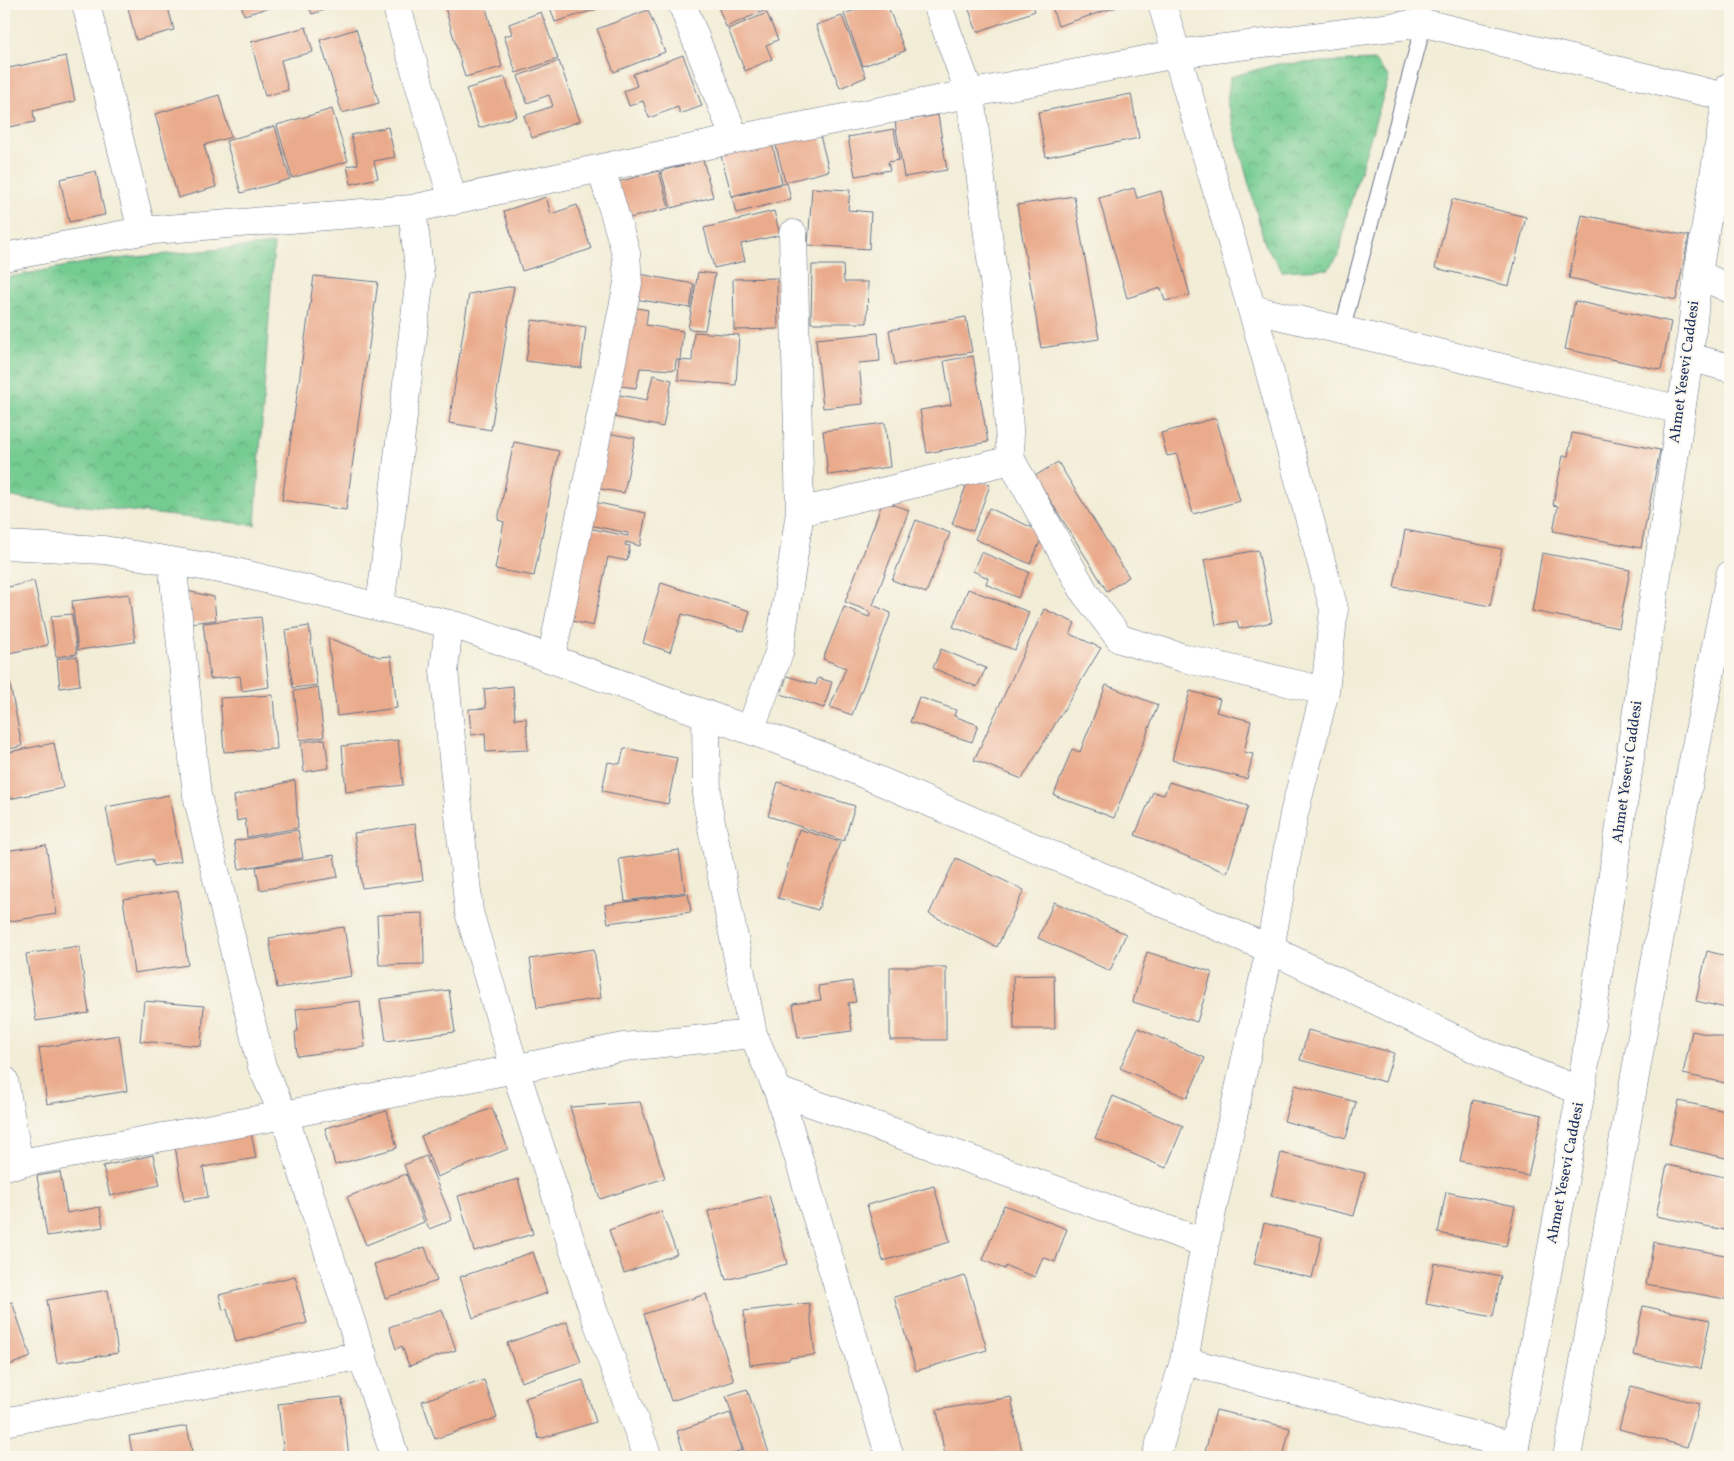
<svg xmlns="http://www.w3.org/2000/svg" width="1734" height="1461" font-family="Vollkorn,serif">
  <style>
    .park { fill: url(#park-crowns); stroke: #487e78 }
    .building { fill: #eaab8c }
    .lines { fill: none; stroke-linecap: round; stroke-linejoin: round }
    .service-casing { stroke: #667288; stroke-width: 17 }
    .minor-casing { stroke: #667288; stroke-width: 29 }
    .secondary-casing { stroke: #667288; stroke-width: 29 }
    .service { stroke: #fff; stroke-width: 15 }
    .minor { stroke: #fff; stroke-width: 28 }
    .secondary { stroke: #fff; stroke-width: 28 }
    .labels { text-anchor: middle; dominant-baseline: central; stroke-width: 4; stroke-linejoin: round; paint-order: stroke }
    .street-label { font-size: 15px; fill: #1b2f5e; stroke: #fbf7ec }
  </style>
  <defs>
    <pattern id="park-crowns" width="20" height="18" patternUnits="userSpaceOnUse" patternTransform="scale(1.25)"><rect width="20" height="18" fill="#75cc91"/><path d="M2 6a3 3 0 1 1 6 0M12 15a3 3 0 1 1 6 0" fill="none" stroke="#5fa67a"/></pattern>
  </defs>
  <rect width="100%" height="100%" fill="#fbf7ec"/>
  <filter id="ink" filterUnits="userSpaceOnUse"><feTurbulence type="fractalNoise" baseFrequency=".02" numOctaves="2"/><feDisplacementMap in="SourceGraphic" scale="10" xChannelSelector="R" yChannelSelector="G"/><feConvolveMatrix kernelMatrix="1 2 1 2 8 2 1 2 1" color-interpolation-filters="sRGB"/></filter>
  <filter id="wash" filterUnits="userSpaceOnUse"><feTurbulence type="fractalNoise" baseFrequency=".0096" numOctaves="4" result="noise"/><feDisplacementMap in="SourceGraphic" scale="20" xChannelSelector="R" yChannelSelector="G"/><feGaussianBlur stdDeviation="1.12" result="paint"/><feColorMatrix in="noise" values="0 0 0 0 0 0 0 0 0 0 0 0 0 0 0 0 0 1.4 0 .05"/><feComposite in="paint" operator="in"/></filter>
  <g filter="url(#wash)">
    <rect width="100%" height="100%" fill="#f2edd7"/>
    <path class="park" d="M1374,60L1389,77L1348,211L1339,255L1328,269L1282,271L1265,244L1227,103L1230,77L1277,64Z
      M274,244L255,525L23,499L4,495V278L94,261Z"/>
    <g id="blocks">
      <path class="building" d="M127,4H167L174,30L136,40Z
        M241,4H281L244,15Z
        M308,4H343L312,14Z
        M444,4H485L502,67L465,77Z
        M549,4H607V6L555,22Z
        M717,4H763L766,10L726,27Z
        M873,4H887L905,51L863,66L844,14Z
        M967,4H1032L1035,11L977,32Z
        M1051,4H1126L1058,26Z
        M648,10L665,52L614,72L597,29Z
        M541,12L558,59L516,73L504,36L512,34L509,24Z
        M767,13L778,40L766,45L772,59L745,71L728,29Z
        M842,16L866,77L840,88L816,25Z
        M306,27L313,52L281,60L288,90L265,96L251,42Z
        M356,29L379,103L342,113L320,40Z
        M683,55L702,106L680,114L678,107L649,118L643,101L629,106L624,91L637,86L633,74Z
        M66,56L75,101L33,111L35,122L4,128V69Z
        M559,61L580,121L532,138L524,116L553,106L549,95L527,103L518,76Z
        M505,77L517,116L479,128L466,89Z
        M1131,94L1139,138L1046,157L1038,112Z
        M219,95L231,137L204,145L216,187L178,198L155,114Z
        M332,109L348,161L292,178L277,125Z
        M938,115L947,170L904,177L895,122Z
        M275,126L290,179L241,193L226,141Z
        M388,127L395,157L374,161L378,178L351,184L347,166L358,164L351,135Z
        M894,129L899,160L888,162L890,170L855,176L848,137Z
        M819,131L829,171L785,182L775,142Z
        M772,143L782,183L732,196L721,156Z
        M703,160L713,197L671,208L661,171Z
        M96,171L105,215L69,222L60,179Z
        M659,171L669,208L626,219L617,182Z
        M787,183L791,199L736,213L732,197Z
        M812,188L850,190L848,210L871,212L869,249L808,245Z
        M1134,188L1137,198L1161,191L1190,295L1165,301L1161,288L1127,298L1099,198Z
        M1074,196L1099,339L1041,348L1017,205Z
        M546,197L551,214L577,205L591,249L522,271L504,211Z
        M1452,199L1526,217L1509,286L1435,268Z
        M774,211L780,235L741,244L745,261L714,268L704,228Z
        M1582,215L1689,236L1676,300L1569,278Z
        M812,265H843L844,282H868L867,323H811Z
        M698,272L715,274L705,330L688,329Z
        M634,273L694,284L690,308L629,298Z
        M314,276L378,282L346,510L282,500Z
        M777,278L778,329L734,330L733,279Z
        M514,286L491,430L449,423L469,294Z
        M1575,301L1671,322L1661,370L1565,349Z
        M627,306L648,310L646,325L683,331L680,360H676L675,370L640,368L636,388L614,385Z
        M966,317L972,352L895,365L889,330Z
        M532,320L586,327L581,368L526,361Z
        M694,332L739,335L736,385L678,380L679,360L692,361Z
        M878,333L880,361L859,363L863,404L823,408L816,339Z
        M973,356L988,442L927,453L920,410L951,405L944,361Z
        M653,375L672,380L663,427L609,416L614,394L647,400Z
        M1216,418L1240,501L1193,514L1177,454L1167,456L1161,433Z
        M885,423L890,467L828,475L823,431Z
        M607,433L635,438L624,493L596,488Z
        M1572,433L1660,450L1641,548L1553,531L1558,506L1553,505L1563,456H1568Z
        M514,442L559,451L534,576L495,569L504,522L498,520Z
        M1058,462L1129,577L1107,591L1035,476Z
        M969,478L990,485L973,531L952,524Z
        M883,501L909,510L873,605L891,613L852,715L830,707L846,668L823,659L844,607L869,617L871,612L845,602Z
        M594,502L646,513L640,546L626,542L625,545L630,546L627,561L608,557L593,626L568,620L588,528L628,536V533L589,525Z
        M989,508L1044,533L1030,564L975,539Z
        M916,520L950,533L926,593L892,580Z
        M1405,530L1502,549L1490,606L1394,587Z
        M1258,550L1272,622L1239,629L1237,621L1216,625L1204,560Z
        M981,552L1029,572L1018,598L986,584L988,578L973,571Z
        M1542,553L1630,570L1619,628L1532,611Z
        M34,581L48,645L4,654V588Z
        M661,583L750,611L744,632L682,614L670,652L643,643Z
        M968,589L1029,612L1015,650L953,627Z
        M187,591L214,597L216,620L190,623Z
        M129,594L135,642L78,650L72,601Z
        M1044,609L1075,623L1070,634L1101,648L1022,779L974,760Z
        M72,614L77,654L56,657L51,616Z
        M261,617L269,687L242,691L240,676L210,679L203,623Z
        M309,626L317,685L293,688L285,630Z
        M328,638L379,657L391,656L397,708L337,716Z
        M941,649L986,668L977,687L933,668Z
        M77,656L80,685L60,688L57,659Z
        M787,676L816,685L818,678L832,682L824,708L781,694Z
        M9,679L22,746L4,750V680Z
        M1106,685L1158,705L1114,818L1054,795L1072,749L1080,752Z
        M513,686L515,719L526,718L528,750L486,752L485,733L471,735L469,709L486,708L484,689Z
        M318,687L324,737L300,740L294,691Z
        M1190,691L1220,699L1216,712L1251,721L1244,752L1253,754L1247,779L1172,760Z
        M273,695L277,749L224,752L220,698Z
        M919,697L956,710L954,716L978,725L972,742L910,722Z
        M325,739L329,768L304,772L301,742Z
        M398,740L403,785L346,792L342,746Z
        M54,743L63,788L4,800V753Z
        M624,748L677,758L668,804L602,791L608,762L620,764Z
        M295,780L298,828L247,837L245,819L237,821L234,796Z
        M778,782L855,806L844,841L768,816Z
        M1169,782L1248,806L1227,873L1135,835L1153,792L1164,795Z
        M169,795L181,861L154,866L152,859L117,866L106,807Z
        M415,824L423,880L362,888L354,833Z
        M799,829L840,842L818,910L778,898Z
        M298,830L303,858L239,869L234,841Z
        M46,845L57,914L4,922V851Z
        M679,850L685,892L625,901L619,859Z
        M334,855L338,877L260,890L256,867Z
        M956,858L1024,890L997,947L929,914Z
        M178,891L188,965L134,973L123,899Z
        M688,893L691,912L608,923L605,905Z
        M1054,902L1126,934L1110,971L1038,938Z
        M423,913L424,964L379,965L377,915Z
        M344,927L352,976L277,988L269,938Z
        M79,946L89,1013L36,1021L26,954Z
        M594,949L601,998L537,1008L530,959Z
        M1707,951L1730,957V1009L1696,1001Z
        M1147,952L1212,972L1197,1022L1133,1002Z
        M890,967H946V1040H890Z
        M1054,975L1055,1029H1014L1013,976Z
        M852,981L856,1002L848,1003L852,1031L798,1038L793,1004L821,1000L818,986Z
        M449,990L455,1032L386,1041L380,999Z
        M144,1001L204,1006L201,1046L140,1041Z
        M360,1001L365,1047L297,1056L295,1032L298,1031L296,1009Z
        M1138,1028L1205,1058L1187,1098L1120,1068Z
        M1308,1030L1394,1053L1385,1082L1300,1060Z
        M1692,1031L1730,1039V1084L1683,1074Z
        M119,1035L127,1091L47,1104L39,1048Z
        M1295,1085L1356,1102L1346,1138L1284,1121Z
        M1113,1096L1183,1126L1166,1168L1095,1138Z
        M1473,1100L1542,1115L1528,1176L1460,1161Z
        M1679,1101L1730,1112V1159L1669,1145Z
        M640,1102L665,1178L600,1199L570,1107Z
        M492,1108L508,1149L437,1177L421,1136Z
        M387,1111L397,1148L335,1165L325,1128Z
        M251,1133L256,1158L203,1167L208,1197L184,1201L175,1146Z
        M1281,1153L1365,1173L1354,1216L1271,1196Z
        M153,1155L160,1185L110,1196L103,1166Z
        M426,1156L452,1220L429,1229L404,1165Z
        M1667,1165L1730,1178V1231L1656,1216Z
        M60,1172L67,1213L100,1207L103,1227L47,1236L37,1176Z
        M406,1174L424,1222L366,1245L347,1197Z
        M518,1179L533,1234L474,1251L458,1196Z
        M934,1186L950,1242L883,1261L867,1205Z
        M1446,1192L1515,1206L1506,1246L1438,1233Z
        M769,1195L787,1264L726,1280L708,1211Z
        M1004,1205L1067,1229L1055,1262L1043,1257L1035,1277L1006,1266L1004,1269L983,1260Z
        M661,1211L677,1254L624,1273L609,1230Z
        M1264,1223L1322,1237L1312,1278L1254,1264Z
        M1654,1242L1730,1256V1300L1646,1284Z
        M425,1247L437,1281L385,1298L374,1264Z
        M533,1252L547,1293L473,1318L460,1277Z
        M1434,1263L1501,1276L1493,1317L1426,1304Z
        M295,1276L307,1323L236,1342L227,1309L223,1310L219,1295Z
        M965,1276L987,1350L916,1371L894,1297Z
        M108,1290L118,1353L57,1363L47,1300Z
        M706,1294L734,1381L671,1401L644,1314Z
        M12,1302L31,1357L4,1367V1304Z
        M809,1303L815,1355L789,1358V1360L750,1365L744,1311Z
        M1643,1306L1710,1320L1700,1369L1633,1355Z
        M442,1309L456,1350L409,1366L402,1346L396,1349L389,1327Z
        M567,1322L581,1362L521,1382L507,1343Z
        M484,1380L497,1418L435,1439L422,1401Z
        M583,1380L596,1422L539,1439L525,1398Z
        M1631,1386L1699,1404L1687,1447L1619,1429Z
        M747,1389L769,1453L755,1457H746L726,1396Z
        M342,1397L349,1457H284L278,1404Z
        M1011,1397L1023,1457H945L937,1410Z
        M1216,1410L1290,1428L1283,1457L1204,1456Z
        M730,1413L742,1450L721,1457H685L677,1431Z
        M187,1426L193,1457H133L129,1436Z"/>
    </g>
  </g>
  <g filter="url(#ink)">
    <use href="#blocks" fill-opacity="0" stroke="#667288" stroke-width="1"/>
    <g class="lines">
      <defs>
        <path id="service" d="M1342,330L1424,23"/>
        <path id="minor" d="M86,4L142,231
          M396,4L453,201
          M682,4L735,139
          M937,4L970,94L1005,367L1011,460
          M4,257L142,231L412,209L735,139L1176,54L1424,23L1730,98
          M1252,309L1681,410
          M800,512L1011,460L1085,593L1120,639L1184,658L1325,691
          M4,545L104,550L232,571L465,628L822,756L1270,949L1482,1052L1581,1091
          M172,561L197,795L262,1067L284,1115L395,1457
          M380,607L420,276L412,209
          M449,624L444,670L469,912L515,1069L594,1313L648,1457
          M551,659L628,283L626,253L601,168
          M706,714L707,802L753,1034L778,1091L890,1457
          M750,730L779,653L800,512L793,234
          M4,1080L19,1164
          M778,1091L1205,1243
          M4,1166L284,1115L624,1047L753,1034
          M1184,1361L1515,1446
          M4,1422L363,1355
          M1156,1457L1184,1361L1205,1243L1270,949L1294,814L1325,691L1334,609L1264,351L1162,4"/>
        <path id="secondary" d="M1698,274L1730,289
          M1689,357L1730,368
          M1513,1457L1581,1091L1689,357L1698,274L1727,96L1730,86
          M1567,1457L1674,857L1730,575"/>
      </defs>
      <use href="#service" class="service-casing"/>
      <use href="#minor" class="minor-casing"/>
      <use href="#secondary" class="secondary-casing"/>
      <use href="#service" class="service"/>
      <use href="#minor" class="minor"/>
      <use href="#secondary" class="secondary"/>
    </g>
  </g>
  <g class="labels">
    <g class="street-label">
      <text transform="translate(1685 372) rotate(-82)">Ahmet Yesevi Caddesi</text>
      <text transform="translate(1628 772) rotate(-82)">Ahmet Yesevi Caddesi</text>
      <text transform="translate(1566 1173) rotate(-79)">Ahmet Yesevi Caddesi</text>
    </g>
  </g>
  <rect width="1734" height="1461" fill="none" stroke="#fbf7ec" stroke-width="20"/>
</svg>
